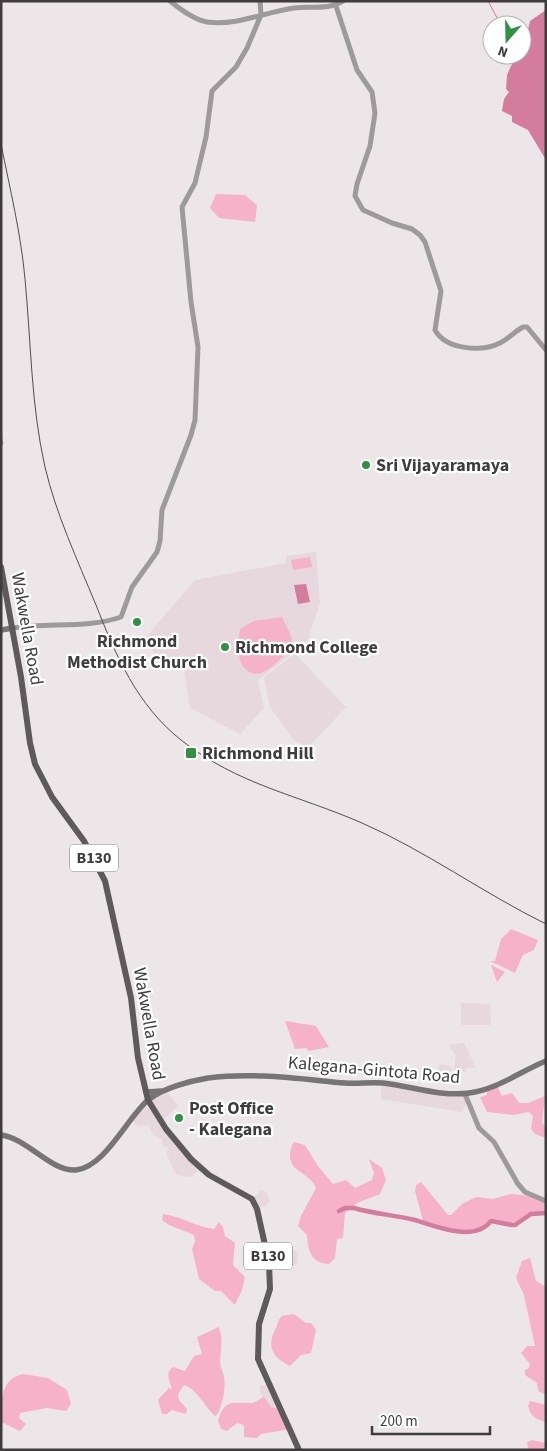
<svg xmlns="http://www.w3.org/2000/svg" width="547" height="1451" font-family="'Source Sans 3',sans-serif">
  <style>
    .built { fill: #e6d8dd }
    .green { fill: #f6b2c9 }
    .water { fill: #d47c9c }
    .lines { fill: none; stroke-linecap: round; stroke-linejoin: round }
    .stream { stroke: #d47c9c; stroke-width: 1 }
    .canal { stroke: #d47c9c; stroke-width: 4.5 }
    .tertiary { stroke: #9c9a9a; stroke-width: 5 }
    .secondary { stroke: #777475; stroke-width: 5.5 }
    .primary { stroke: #5e5a5b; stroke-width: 6 }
    .rail { stroke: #504e4f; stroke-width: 1 }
    .poi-dot { fill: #309044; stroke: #fff; stroke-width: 2 }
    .labels { text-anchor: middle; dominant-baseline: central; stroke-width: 4.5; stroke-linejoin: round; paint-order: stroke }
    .shield { fill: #fff; stroke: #787677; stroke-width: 1 }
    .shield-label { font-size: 16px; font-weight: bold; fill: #3e3c3d }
    .poi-label { font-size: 18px; font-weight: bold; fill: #3e3c3d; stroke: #fff; text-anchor: start }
    .street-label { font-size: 18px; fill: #3e3c3d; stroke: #fff }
  </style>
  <rect width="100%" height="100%" fill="#ece6e8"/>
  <path class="built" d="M316,552L320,603L307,642L258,680L264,708L240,734L190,708L183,664L153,652L146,637L195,580L286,563V556Z
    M295,654L346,707L308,748L294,740L270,707L264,677Z
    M461,1003L490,1004L491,1025H461Z
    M464,1043L472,1059L466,1058L473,1060L476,1068L467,1067L466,1072L454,1070L456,1055L462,1056L454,1054L449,1045Z
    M440,1064L452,1067L448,1080L435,1076Z
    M381,1083L465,1094L468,1100L462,1112L381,1099Z
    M168,1093L178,1106L161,1122L201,1168L191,1177L176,1175L167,1155L168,1146L163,1147L162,1139L153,1135L148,1125L139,1126L132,1121L148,1100Z
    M261,1190L268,1194L269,1201L266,1206L259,1207L252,1199Z
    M286,1243L298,1254L297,1264L288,1267L273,1266L269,1263L266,1247L276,1248Z
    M271,1384L280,1409L271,1408L260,1393V1386Z"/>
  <path class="green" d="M216,194L245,195L257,205L255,222L219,218L210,208Z
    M310,557L312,567L293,570L291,560Z
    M282,617C285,624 292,635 292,642C292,651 265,676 256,674C235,671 237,643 240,629L254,621Z
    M511,929L538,940L534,950L523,955L515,973L490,961H495L501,939Z
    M491,965L505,972L497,982Z
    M285,1021L316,1026L329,1047L309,1051L306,1048L295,1049Z
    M496,1084L502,1096L512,1093L519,1103H528L545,1096L542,1122L546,1128V1138L535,1134L531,1129L533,1116L529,1112L514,1115L487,1112L480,1097L487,1095V1088Z
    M294,1142L305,1145L318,1166L333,1184L346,1180L355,1188L372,1180L374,1173L369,1159L382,1168L386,1180L380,1194L357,1203L345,1213L343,1238L337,1239L335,1258L329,1264C311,1263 308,1251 307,1235L298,1226L301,1216L316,1188C310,1172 289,1173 290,1154C291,1149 291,1146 294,1142Z
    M421,1182L448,1215H451L462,1204L476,1197L493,1199L511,1194L530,1196L546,1202V1215L531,1214L514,1225L491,1221C477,1238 442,1232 424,1224L415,1191L416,1185Z
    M163,1214C181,1216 196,1227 214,1229L219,1222L223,1227L225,1236L235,1243L233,1265L245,1277L242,1290L235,1305L221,1291H215L199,1279L192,1249L195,1241L194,1235L169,1225L162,1220Z
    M530,1258L536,1281L546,1287V1395L538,1391L537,1383L525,1375V1370L529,1368L530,1364L521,1353L527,1346H535L524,1295L516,1278L522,1261Z
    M294,1314L306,1323H311L316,1330L311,1353L301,1355L290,1366C274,1358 266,1348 275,1330C278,1324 277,1321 282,1316Z
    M219,1327C223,1339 221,1349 220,1361C220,1366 222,1369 223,1373C227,1385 223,1404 217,1415L215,1416C204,1406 198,1390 184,1385L178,1394L179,1400L187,1409L186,1414L172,1410L167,1414H162L158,1400L169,1388L172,1389C170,1380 164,1374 173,1367L185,1371L194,1356L202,1354L197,1337Z
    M23,1374L48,1378L67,1390L71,1404L66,1411L47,1408L20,1413L19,1418L26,1424L20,1431L1,1422C1,1401 0,1379 23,1374Z
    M264,1397L271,1407L280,1409L290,1429L261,1434L257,1438L244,1437V1425L237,1423L227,1431L221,1429L218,1421C225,1397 234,1404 252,1403C255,1403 261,1398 264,1397Z
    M530,1401L546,1405V1422C535,1419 531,1417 528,1406Z
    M532,1440L546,1443V1450H528L527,1442Z"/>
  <path class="water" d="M546,10V160L528,130L512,122V116L502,111L504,99L509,92L506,89L507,75L516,55H522L530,21Z
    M306,584L310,602L298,604L294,585Z"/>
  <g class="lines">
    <path class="stream" d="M488,1L501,25
      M1,435L3,444L1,446
      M1,638V632"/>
    <path class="canal" d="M339,1211L345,1208H354C374,1214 395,1215 415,1220C434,1226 475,1243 491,1221L512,1225
      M515,1225L531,1214L546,1213"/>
    <path class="tertiary" d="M170,1C180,9 194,20 207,22C237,26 265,12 294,8C310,6 330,10 343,1
      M336,6L357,70L372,92L375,113L370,146L357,184L355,196L363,210L392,223L412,229L420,235L425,242L441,291L435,330C446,350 482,352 500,343C508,339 514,332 523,327H527L546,350
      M13,628C48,622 87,629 121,617L132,587L157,552L160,541L162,510L191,435L195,420L198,347L191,302L182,207L195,183L206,137L212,91L236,67L247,48L261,15L260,1
      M465,1094L479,1128L494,1142L518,1184L525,1192L546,1201"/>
    <path class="secondary" d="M1,630L13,628
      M146,1092L162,1091
      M1,1135C27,1138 51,1172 76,1170C105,1167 127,1118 148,1100C163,1088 190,1081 208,1078C253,1072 300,1079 345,1083C357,1084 370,1082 383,1083C411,1086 441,1097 469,1093C496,1090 521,1071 546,1061"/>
    <path class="primary" d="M1,567L21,677L30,743L35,764L52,797L84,841L105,881L131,998L138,1058L148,1100L166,1129L191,1159L209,1175L252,1199L257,1209L269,1263L270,1289L259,1324L258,1359L299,1450"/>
    <path class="rail" d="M1,144C10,189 21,234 25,279C31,341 31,406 45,467C56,514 77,559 96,605C116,656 137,705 181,740C238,785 298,795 362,823C426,851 483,893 546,924"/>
  </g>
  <g class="poi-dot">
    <circle cx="366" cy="465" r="5"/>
    <circle cx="137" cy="622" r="5"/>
    <circle cx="225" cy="647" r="5"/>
    <rect x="185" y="747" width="12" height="12" rx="2.5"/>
    <circle cx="179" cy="1118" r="5"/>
  </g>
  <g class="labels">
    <g class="shield">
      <rect x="70" y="844.5" width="48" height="27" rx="4"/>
      <rect x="244" y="1242.5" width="48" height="27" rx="4"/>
    </g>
    <g class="shield-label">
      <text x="94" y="858">B130</text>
      <text x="268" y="1256">B130</text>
    </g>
    <g class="poi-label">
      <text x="376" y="465">Sri Vijayaramaya</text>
      <text x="137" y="641" text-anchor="middle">Richmond<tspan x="137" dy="21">Methodist Church</tspan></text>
      <text x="235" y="647">Richmond College</text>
      <text x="202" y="753">Richmond Hill</text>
      <text x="189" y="1108">Post Office<tspan x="189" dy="21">- Kalegana</tspan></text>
    </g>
    <g class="street-label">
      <text transform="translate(27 629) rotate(80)">Wakwella Road</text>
      <text transform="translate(149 1024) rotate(80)">Wakwella Road</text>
      <text transform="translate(374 1070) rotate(5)">Kalegana-Gintota Road</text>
    </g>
  </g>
  <rect width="547" height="1451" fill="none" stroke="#3e3c3d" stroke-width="5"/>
  <g transform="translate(507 40) rotate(200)"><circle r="24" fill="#ffffff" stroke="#b2b1b1"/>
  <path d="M0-4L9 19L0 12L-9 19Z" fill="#309044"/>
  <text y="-8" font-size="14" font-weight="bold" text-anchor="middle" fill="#3e3c3d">N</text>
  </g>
  <path d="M372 1426v8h118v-8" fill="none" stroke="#3e3c3d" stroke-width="2.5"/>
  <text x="380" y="1426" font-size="15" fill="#3e3c3d" stroke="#ffffff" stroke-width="4" paint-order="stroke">200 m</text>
</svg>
